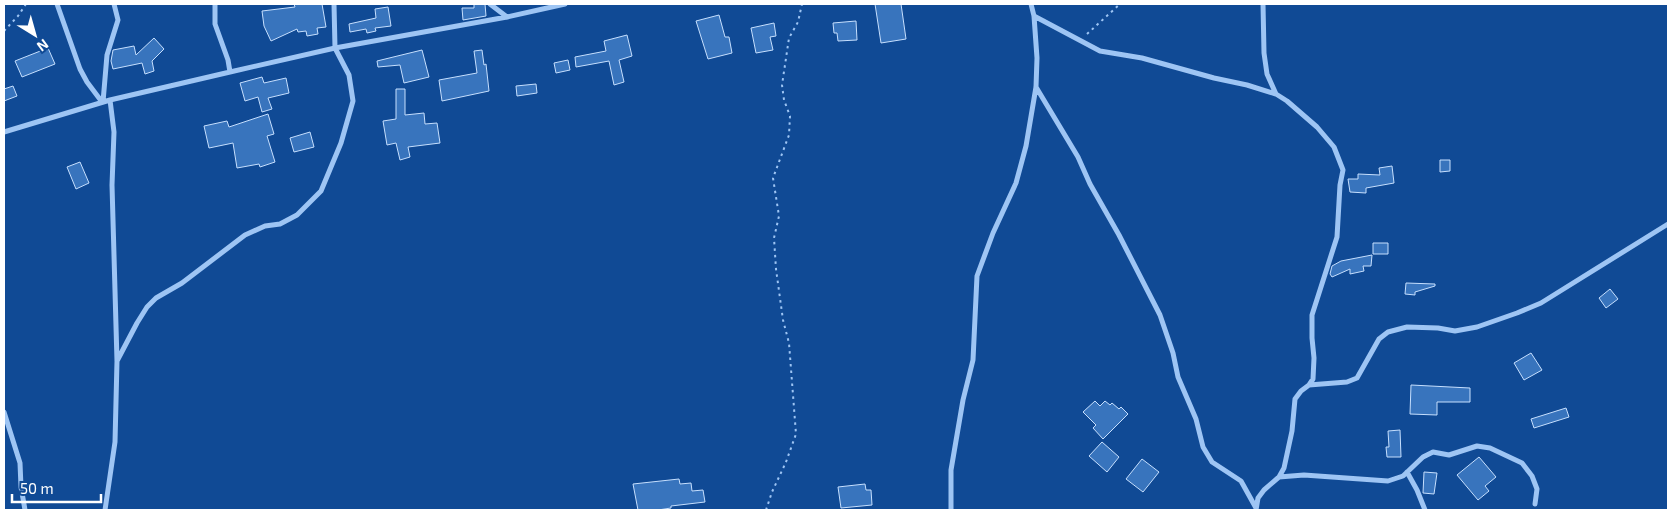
<svg xmlns="http://www.w3.org/2000/svg" width="1672" height="514" font-family="'Exo 2',sans-serif">
  <style>
    .building { fill: #3874bd; stroke: #c6dffe }
    .lines { fill: none; stroke-linecap: round; stroke-linejoin: round }
    .path { stroke: #9ec5f4; stroke-width: 2; stroke-dasharray: 2.5 4; stroke-linecap: butt }
    .street { stroke: #9ec5f4; stroke-width: 5 }
  </style>
  <rect width="100%" height="100%" fill="#104a95"/>
  <path class="building" d="M294,4H322L326,27L317,28L318,34L307,36L306,31L298,32L297,29L271,41L264,26L262,11L295,7Z
    M474,4H485L486,16L463,20L462,8H474Z
    M875,4H901L906,39L881,43Z
    M388,7L391,26L375,28L376,31L367,33L366,29L350,32L349,24L376,18L375,9Z
    M719,15L725,37H729L732,53L708,59L696,21Z
    M856,21L857,40L838,41L837,33H834L833,23Z
    M774,23L776,36L770,37L773,50L756,53L751,28Z
    M627,35L632,56L619,60L624,82L614,85L609,61L576,67L575,57L606,51L604,41Z
    M154,38L164,49L152,61L154,71L145,74L142,63L113,69L111,61L113,50L134,46L136,55Z
    M48,48L55,64L22,77L15,61Z
    M422,50L429,77L404,83L400,65L378,67L377,61Z
    M482,50L484,65L486,64L489,91L442,101L439,80L477,73L474,51Z
    M568,60L570,70L556,73L554,63Z
    M262,77L264,83L286,78L289,93L268,98L272,109L262,112L258,97L245,101L240,83Z
    M536,84L537,93L517,96L516,86Z
    M13,86L17,96L4,101V89Z
    M396,89H405V115L424,113L425,124L437,123L440,143L408,147L410,157L400,160L396,143L387,145L383,121L396,119Z
    M268,114L274,134L267,136L275,162L260,167L259,164L237,168L233,143L209,148L204,126L227,121L229,127Z
    M310,132L314,147L294,152L290,138Z
    M1440,160H1450V171L1440,172Z
    M80,162L89,183L76,189L67,167Z
    M1392,166L1394,183L1366,188V193L1350,192L1348,179H1358V174L1380,175L1379,168Z
    M1373,243H1388V254H1373Z
    M1372,255L1371,266H1363L1364,271L1350,274V269L1332,277L1330,274L1332,266L1341,261Z
    M1406,283L1435,284V286L1415,292V295L1405,294Z
    M1610,289L1618,299L1606,308L1599,298Z
    M1531,353L1542,370L1524,380L1514,363Z
    M1411,385L1470,388V402H1437V415L1410,414Z
    M1095,401L1100,406L1105,401L1110,405L1112,403L1119,409L1121,407L1128,414L1103,439L1093,428L1096,425L1083,412Z
    M1566,408L1569,417L1534,428L1531,419Z
    M1400,430L1401,457H1387L1386,447H1389L1388,431Z
    M1102,442L1119,457L1107,472L1089,456Z
    M1479,457L1496,477L1485,486L1489,491L1478,500L1457,475Z
    M1142,459L1159,472L1143,492L1126,479Z
    M1424,472L1437,473L1434,494L1423,493Z
    M679,479L680,484L691,483L692,491L703,490L705,502L671,506V508L658,510H638L633,484Z
    M865,484L866,490H871L872,505L841,508L838,487Z"/>
  <g class="lines">
    <path class="path" d="M4,31L18,16L26,4
      M1087,34L1120,4
      M766,510L772,492L786,462L796,434L789,343L783,320L776,269L774,238L779,216L773,178L789,135L790,116L784,100L782,85L789,38L798,22L802,4"/>
    <path class="street" d="M57,4L80,69L87,82L102,102
      M215,4V24L228,60L230,72
      M490,4L507,17
      M1263,4L1264,53L1267,74L1276,94
      M1034,16L1100,51L1142,58L1214,78L1247,85L1276,94L1287,101L1317,127L1334,147L1343,170L1340,185L1337,237L1312,315V338L1314,358L1313,379L1309,385
      M1036,87L1078,157L1090,184L1119,235L1160,315L1173,353L1178,377L1196,419L1203,447L1212,462L1241,481L1256,508
      M103,102L107,55L118,20L114,4
      M4,132L110,100L230,72L335,48L507,17L565,4
      M117,361L137,323L147,307L156,298L182,283L245,235L265,226L280,224L297,215L321,191L341,143L353,101L349,75L335,48L334,4
      M4,412L20,463L21,487L25,510
      M1407,472L1417,490L1425,510
      M1279,477L1304,475L1388,481L1403,476L1423,457L1433,452L1449,455L1477,446L1490,448L1522,463L1532,476L1537,489L1535,504
      M105,510L115,442L117,361L112,185L114,132L110,100
      M951,510V470L963,400L973,360L977,276L993,233L1016,183L1026,146L1036,87L1037,58L1034,16L1031,4
      M1256,510L1258,498L1264,490L1279,477L1284,468L1292,431L1295,399L1301,391L1309,385L1347,382L1357,378L1379,339L1388,332L1407,327L1438,328L1455,331L1477,327L1517,313L1541,303L1668,224"/>
  </g>
  <rect width="1672" height="514" fill="none" stroke="#ffffff" stroke-width="10"/>
  <g transform="translate(35 35) rotate(143)" stroke="#104a95" stroke-width="4" paint-order="stroke">
  <path d="M0-4L9 19L0 12L-9 19Z" fill="#ffffff"/>
  <text y="-8" font-size="14" font-weight="bold" text-anchor="middle" fill="#ffffff">N</text>
  </g>
  <path d="M12 494v8h89v-8" fill="none" stroke="#ffffff" stroke-width="2.5"/>
  <text x="20" y="494" font-size="15" fill="#ffffff" stroke="#104a95" stroke-width="4" paint-order="stroke">50 m</text>
</svg>
